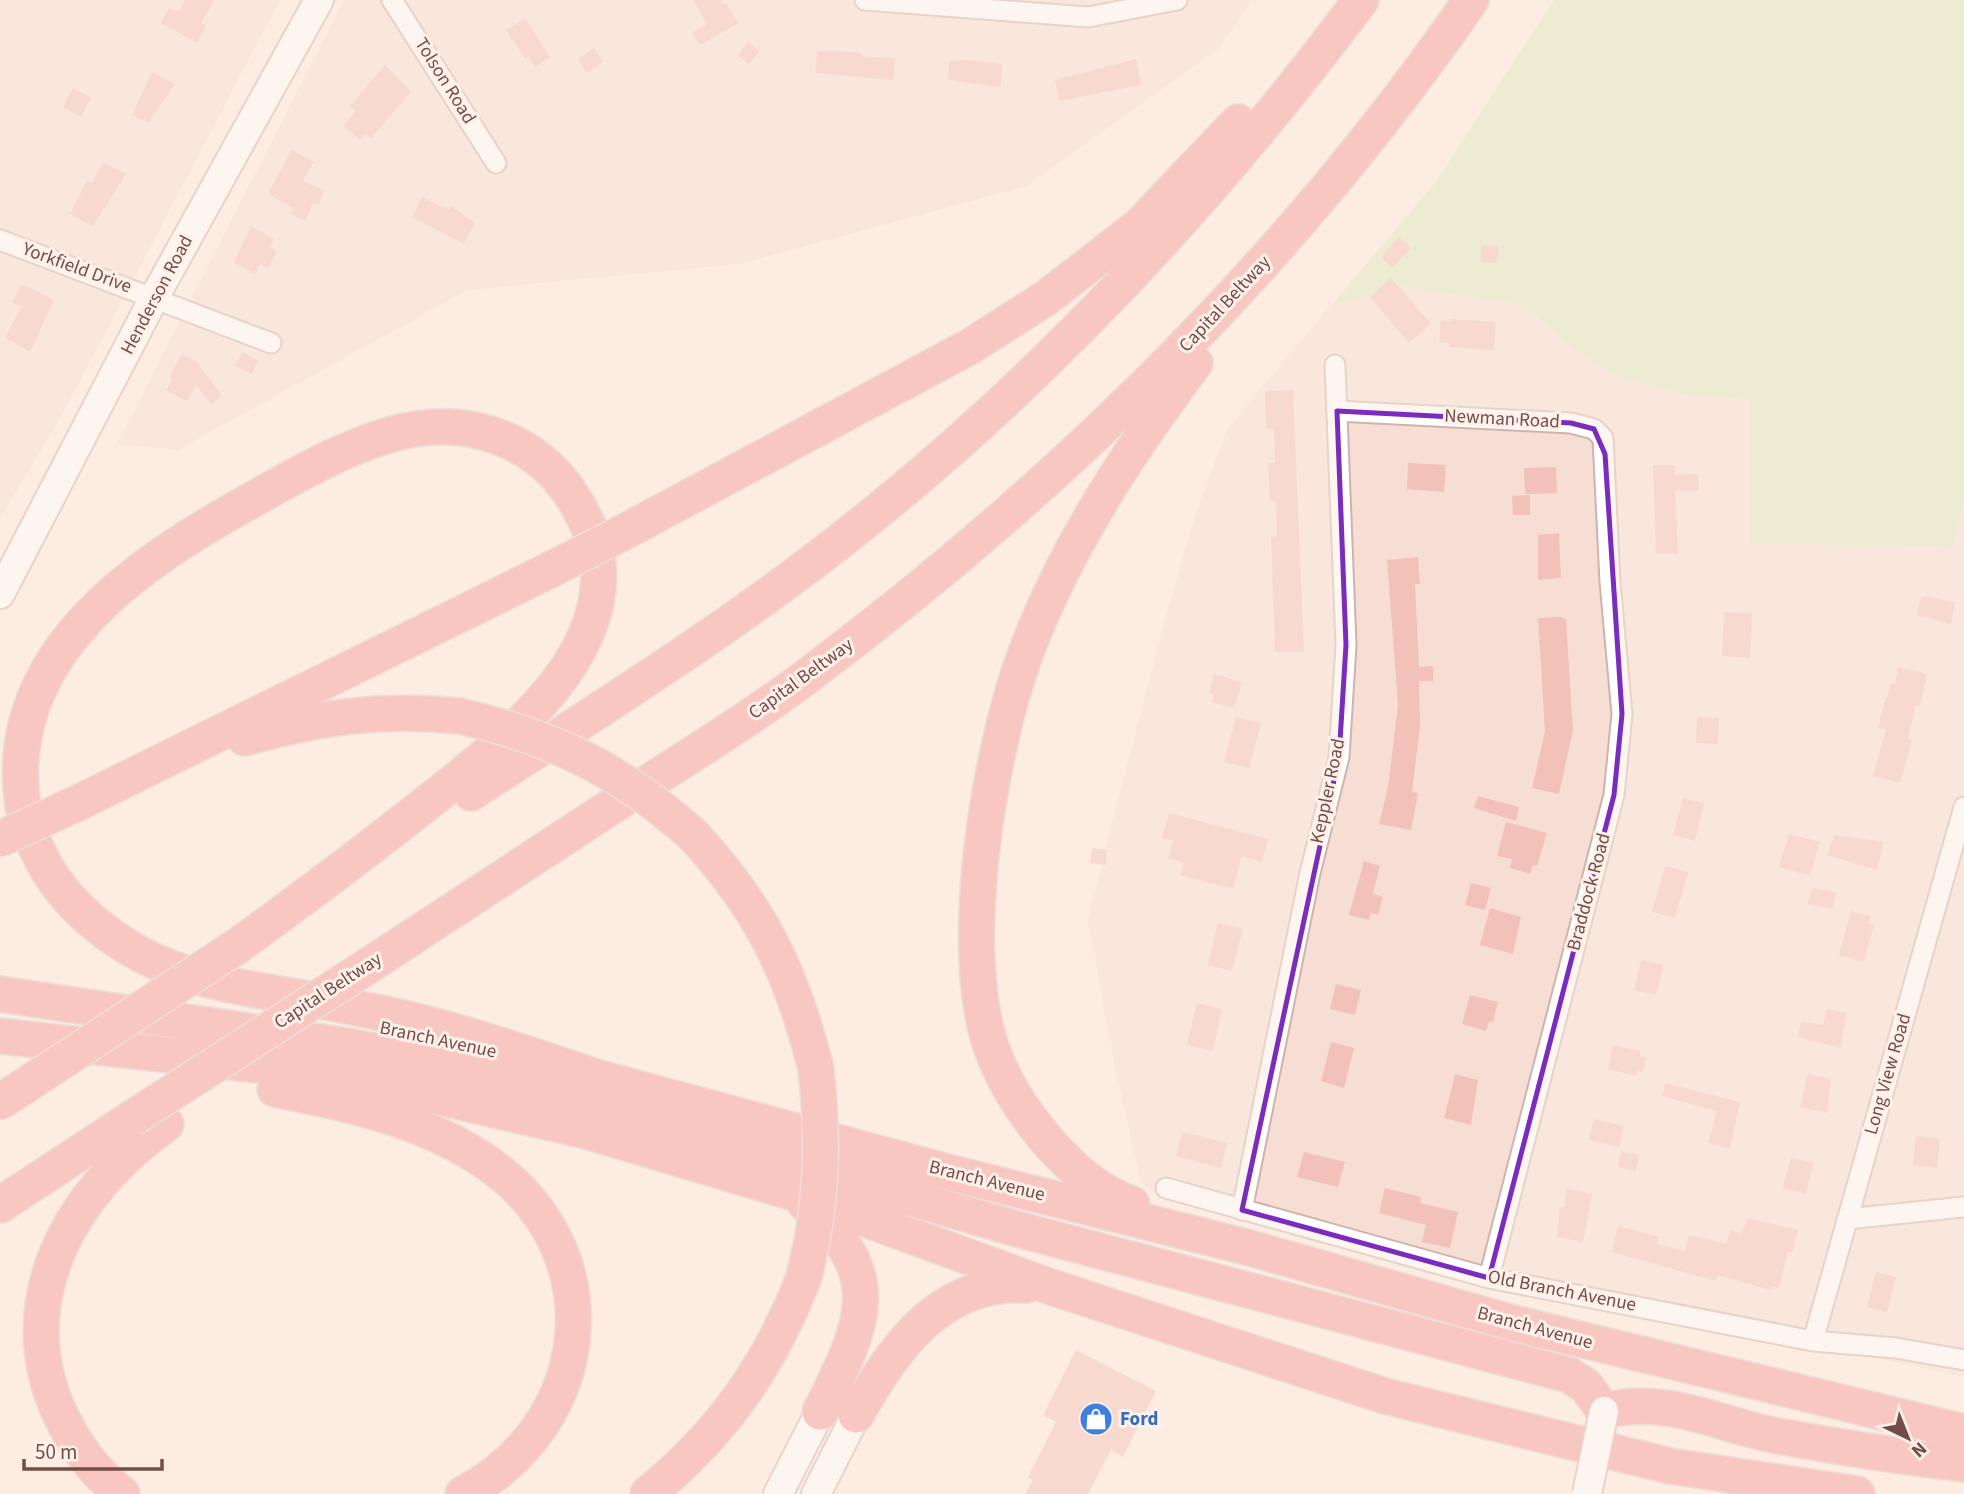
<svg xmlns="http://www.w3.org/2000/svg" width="1964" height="1494" font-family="'Source Sans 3',sans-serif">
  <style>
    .residential { fill: #f6ded4 }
    .green { fill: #dceac1 }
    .building { fill: #f2c2ba }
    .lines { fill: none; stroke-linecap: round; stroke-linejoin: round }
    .street-casing { stroke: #cfb3ac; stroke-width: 23 }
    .secondary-casing { stroke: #d5b3ab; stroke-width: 32 }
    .highway-casing { stroke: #d8cdcc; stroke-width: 38 }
    .street { stroke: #fff; stroke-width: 19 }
    .secondary { stroke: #fff; stroke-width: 28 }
    .highway { stroke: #f79a99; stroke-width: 35 }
    .secondary-bridge-casing { stroke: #d5b3ab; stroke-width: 32; stroke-linecap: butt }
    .highway-bridge-casing { stroke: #d8cdcc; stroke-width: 38; stroke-linecap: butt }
    .secondary-bridge { stroke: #fff; stroke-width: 28 }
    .highway-bridge { stroke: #f79a99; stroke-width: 35 }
    .marked { fill: none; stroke: #7b2cbf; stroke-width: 5; stroke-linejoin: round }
    .labels { text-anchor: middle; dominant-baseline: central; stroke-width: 6; stroke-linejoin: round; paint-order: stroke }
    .street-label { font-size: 19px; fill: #744d49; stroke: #fff1e9 }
    .shop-label { font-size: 19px; font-weight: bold; fill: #366cbe; stroke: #fff1e9; text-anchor: start }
  </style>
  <rect width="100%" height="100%" fill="#fcece2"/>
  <path class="residential" d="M0,0H280L63,413L0,518Z
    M344,0H1252L1218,49L1026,186L739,264L467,290L178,450L117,444Z
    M1403,287L1524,305L1573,348L1680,394L1750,400V543L1951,547L1964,503V1377L1674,1314L1150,1190L1141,1183L1115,1067L1088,918L1160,639L1196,512L1228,428L1330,306Z"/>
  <path class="green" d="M1554,0H1964V503L1952,547L1750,543V400L1680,394L1618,376L1573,348L1524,305L1403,287L1331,306L1435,183Z"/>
  <path class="building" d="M185,0H214L201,23L206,26L197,43L161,23L169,8L178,12Z
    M693,0H720L723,5L726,3L738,23L700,45L692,33L707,24Z
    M525,18L550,57L535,67L528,56L525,58L506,30Z
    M748,42L760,51L749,64L738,56Z
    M594,48L603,62L586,73L578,59Z
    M817,51L859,52L864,57L895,58L893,80L815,73Z
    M1136,59L1141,85L1059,101L1055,80Z
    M969,60L1002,64L1001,87L948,80L949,61Z
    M385,65L411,92L371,138L366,134L361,140L343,126L356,111L350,106Z
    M152,72L175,84L148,123L132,115Z
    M73,88L91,98L81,117L63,107Z
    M292,150L314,162L303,181L324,191L318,205L313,203L305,221L290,214L293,208L270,195L269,191Z
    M103,162L126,174L93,226L70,214L87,181L92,183Z
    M422,197L439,206L449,209L451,206L475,223L464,244L412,217Z
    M251,226L274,239L269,247L277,252L268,268L260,264L255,274L234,262Z
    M1399,237L1411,248L1392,268L1381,257Z
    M1482,245L1499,246L1497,263L1480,262Z
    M1391,278L1431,324L1409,343L1370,297Z
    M22,284L54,300L30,352L5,337L22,307L12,302Z
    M1451,319L1496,322L1494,350L1449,347V343L1439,342L1441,320L1451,321Z
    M243,352L258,361L251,374L235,365Z
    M182,354L197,362L222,396L211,404L196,385L187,401L166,390L173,379L169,377Z
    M1293,390L1304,652H1275L1271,537L1277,536L1276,501H1270L1268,463H1275L1274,429H1266L1265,391Z
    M1408,463L1446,465L1444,492L1407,489Z
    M1653,465H1675V475L1698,474L1699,491H1675L1678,554H1656Z
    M1556,467L1557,493L1525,494L1524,468Z
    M1530,495V515H1513L1512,496Z
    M1559,533L1561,578L1538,580V535Z
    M1418,557L1420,584H1415L1419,667L1433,666V681H1419L1420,727L1412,792L1418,793L1411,830L1379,824L1388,787L1398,705L1387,560Z
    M1926,596L1955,602L1951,624L1917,615L1921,597Z
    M1724,612L1752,613L1750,658L1722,656Z
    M1561,617L1566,619L1573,731L1559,794L1532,788L1545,732L1538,618Z
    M1898,667L1927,674L1920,706L1916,705L1908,739L1912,740L1900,783L1873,776L1886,730L1878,728L1886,697H1888L1891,683L1895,684Z
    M1214,674L1242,682L1234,708L1212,702L1214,694L1209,693Z
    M1236,717L1261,723L1249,768L1224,762Z
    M1697,717L1719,718L1718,744L1696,743Z
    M1478,796L1519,807L1516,821L1474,808Z
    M1683,798L1704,803L1695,841L1673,835Z
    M1169,813L1268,839L1262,862L1242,856L1233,889L1180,875L1184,863L1168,858L1173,841L1162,838Z
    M1506,822L1547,833L1537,866L1533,865L1530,874L1510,868L1512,859L1497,856Z
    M1789,834L1820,842L1810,876L1779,867Z
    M1834,835L1884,842L1877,870L1827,855Z
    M1092,848L1107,850L1106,865L1090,863Z
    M1364,861L1380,866L1373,894L1383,897L1378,915L1371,913L1369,920L1349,915Z
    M1665,866L1688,872L1675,918L1652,912Z
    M1471,883L1491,888L1485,910L1465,905Z
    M1812,888L1836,892L1833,909L1808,904Z
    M1490,908L1521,917L1513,954L1480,945Z
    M1851,911L1871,916L1869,924L1874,925L1864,962L1839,955Z
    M1218,923L1243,929L1232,971L1208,965Z
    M1641,960L1663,965L1656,995L1634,990Z
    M1336,984L1361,990L1355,1015L1330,1009Z
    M1470,995L1498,1002L1493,1022L1489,1021L1486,1031L1462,1024Z
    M1197,1003L1222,1009L1213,1051L1187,1045Z
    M1827,1009L1846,1013L1841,1048L1798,1037L1801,1022L1823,1025Z
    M1331,1042L1354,1048L1344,1088L1321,1081Z
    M1613,1045L1641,1051L1640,1056L1646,1057L1643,1072L1637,1071L1636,1076L1608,1069Z
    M1455,1074L1478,1080L1471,1125L1444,1118Z
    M1808,1074L1831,1079L1827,1113L1800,1107Z
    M1665,1083L1740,1102L1730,1149L1708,1142L1717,1111L1662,1096Z
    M1594,1119L1624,1126L1619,1147L1589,1140Z
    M1182,1132L1227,1143L1221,1168L1176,1156Z
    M1916,1136L1940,1139L1937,1168L1913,1165Z
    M1621,1151L1639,1155L1636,1171L1618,1167Z
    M1304,1152L1345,1162L1338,1187L1297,1177Z
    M1791,1158L1813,1163L1806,1194L1783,1188Z
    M1385,1188L1421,1197L1420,1203L1458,1212L1450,1248L1422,1242L1426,1225L1379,1213Z
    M1567,1189L1592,1194L1583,1242L1557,1237L1560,1206L1564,1207Z
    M1748,1218L1798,1230L1792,1252L1788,1251L1779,1288L1772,1286L1771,1290L1717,1275L1716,1281L1612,1252L1618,1226L1659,1237L1657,1244L1685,1251L1689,1235L1726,1244L1730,1230L1741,1233Z
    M1876,1272L1896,1277L1887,1312L1867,1307Z
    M1076,1350L1156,1391L1123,1457L1111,1450L1088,1494H1025L1033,1480L1028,1477L1056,1422L1043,1415Z"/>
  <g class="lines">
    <defs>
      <path id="street" d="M392,0L496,163
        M865,0L1088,17L1177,0
        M0,240L271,343
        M1337,411L1571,423L1594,429L1603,438L1610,582L1622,714L1614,795L1489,1278
        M1166,1188L1489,1278L1813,1341L1896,1348L1964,1360
        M1242,1210L1310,873L1339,757L1346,645L1335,365
        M1847,1219L1964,1207
        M1813,1341L1964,807"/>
      <path id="secondary" d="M0,594L155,296L319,0
        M778,1494L820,1412
        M816,1494L856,1415"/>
      <path id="highway" d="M626,531L971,346L1046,298L1139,226L1238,122
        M245,738C320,717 381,708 459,716
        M471,793C597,711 726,631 844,538C1042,383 1211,200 1361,0
        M82,801L552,569
        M694,836C762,910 792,973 816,1069
        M239,945C298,902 356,859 413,814C508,739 665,627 568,490C536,444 478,421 423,428C368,434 301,472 252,500C137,564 0,654 23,806C35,864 67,905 114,938C176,982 248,988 320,1001C351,1006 381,1013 412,1020C476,1036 537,1057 599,1078
        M368,966C455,909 542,852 629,795C691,755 755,716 814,671C1066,481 1291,260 1471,0
        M0,994L354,1047L482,1073L1017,1229L1569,1375L1586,1386L1604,1411C1669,1395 1715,1424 1778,1436C1839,1447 1902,1457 1964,1464
        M0,1036L302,1070L400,1088L586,1131L794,1193L1051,1287L1385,1396L1670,1466L1857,1494
        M577,1072L948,1172L1250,1248L1513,1323L1964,1432
        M275,1089C355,1105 442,1123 507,1178C614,1272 586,1430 463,1494
        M805,1203C889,1276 864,1324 820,1412
        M1132,1204C1100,1193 1075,1171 1052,1146C1028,1119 1008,1090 995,1057C954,959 989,753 1025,655C1065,548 1127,454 1195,363
        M0,1205L131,1119
        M856,1415C893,1348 941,1280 1026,1285
        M122,1494C95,1473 75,1446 60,1414C8,1301 71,1191 166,1124
        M648,1494C723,1432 769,1367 804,1277"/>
    </defs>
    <use href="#street" class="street-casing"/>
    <use href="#secondary" class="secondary-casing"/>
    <use href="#highway" class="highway-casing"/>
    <use href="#street" class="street"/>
    <use href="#secondary" class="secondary"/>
    <use href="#highway" class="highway"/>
    <defs>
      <path id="secondary-bridge" d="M1587,1494L1604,1411"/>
      <path id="highway-bridge" d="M552,569L626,531
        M459,716C554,737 622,771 694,836
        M0,839L82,801
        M0,1102L239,945
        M131,1119L368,966
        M804,1277C822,1207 824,1141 816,1069"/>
    </defs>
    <use href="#secondary-bridge" class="secondary-bridge-casing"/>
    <use href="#highway-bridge" class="highway-bridge-casing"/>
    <use href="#secondary-bridge" class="secondary-bridge"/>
    <use href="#highway-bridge" class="highway-bridge"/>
  </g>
  <path d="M0 0H1964V1494H0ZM1337,411L1571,423L1594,429L1605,454L1622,714L1614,795L1489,1278L1242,1210L1339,757L1346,645Z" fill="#fcece2" fill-opacity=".55" fill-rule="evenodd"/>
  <path class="marked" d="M1337,411L1571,423L1594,429L1605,454L1622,714L1614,795L1489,1278L1242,1210L1339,757L1346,645Z"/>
  <defs>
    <symbol id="shop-disc" viewBox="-11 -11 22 22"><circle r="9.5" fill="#3f7fe0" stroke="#fff1e9"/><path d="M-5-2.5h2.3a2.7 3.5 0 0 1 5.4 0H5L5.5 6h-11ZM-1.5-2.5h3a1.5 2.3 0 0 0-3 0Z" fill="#fff"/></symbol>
  </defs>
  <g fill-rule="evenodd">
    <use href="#shop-disc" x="1077" y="1400" width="38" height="38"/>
  </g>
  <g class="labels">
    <g class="street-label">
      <text transform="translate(445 81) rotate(58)">Tolson Road</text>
      <text transform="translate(77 268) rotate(20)">Yorkfield Drive</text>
      <text transform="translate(157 295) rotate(-62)">Henderson Road</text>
      <text transform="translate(1225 304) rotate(-47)">Capital Beltway</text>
      <text transform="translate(1502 419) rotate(3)">Newman Road</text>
      <text transform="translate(801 679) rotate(-36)">Capital Beltway</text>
      <text transform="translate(1328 791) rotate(-78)">Keppler Road</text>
      <text transform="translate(1589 892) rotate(-75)">Braddock Road</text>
      <text transform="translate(328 991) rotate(-33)">Capital Beltway</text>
      <text transform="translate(438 1040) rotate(12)">Branch Avenue</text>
      <text transform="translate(1888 1074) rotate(-74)">Long View Road</text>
      <text transform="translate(987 1181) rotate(14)">Branch Avenue</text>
      <text transform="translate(1562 1291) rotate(11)">Old Branch Avenue</text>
      <text transform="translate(1535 1328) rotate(15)">Branch Avenue</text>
    </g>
    <g class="shop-label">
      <text x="1120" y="1419">Ford</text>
    </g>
  </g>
  <g transform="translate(1908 1438) rotate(137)" stroke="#fff1e9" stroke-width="5" paint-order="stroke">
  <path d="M0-5L12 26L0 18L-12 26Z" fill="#744d49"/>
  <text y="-10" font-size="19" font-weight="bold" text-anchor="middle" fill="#744d49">N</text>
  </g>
  <path d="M24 1459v10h138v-10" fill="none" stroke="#744d49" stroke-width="3.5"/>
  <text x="35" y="1459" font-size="21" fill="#744d49" stroke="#fff1e9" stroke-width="5" paint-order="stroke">50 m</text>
</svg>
